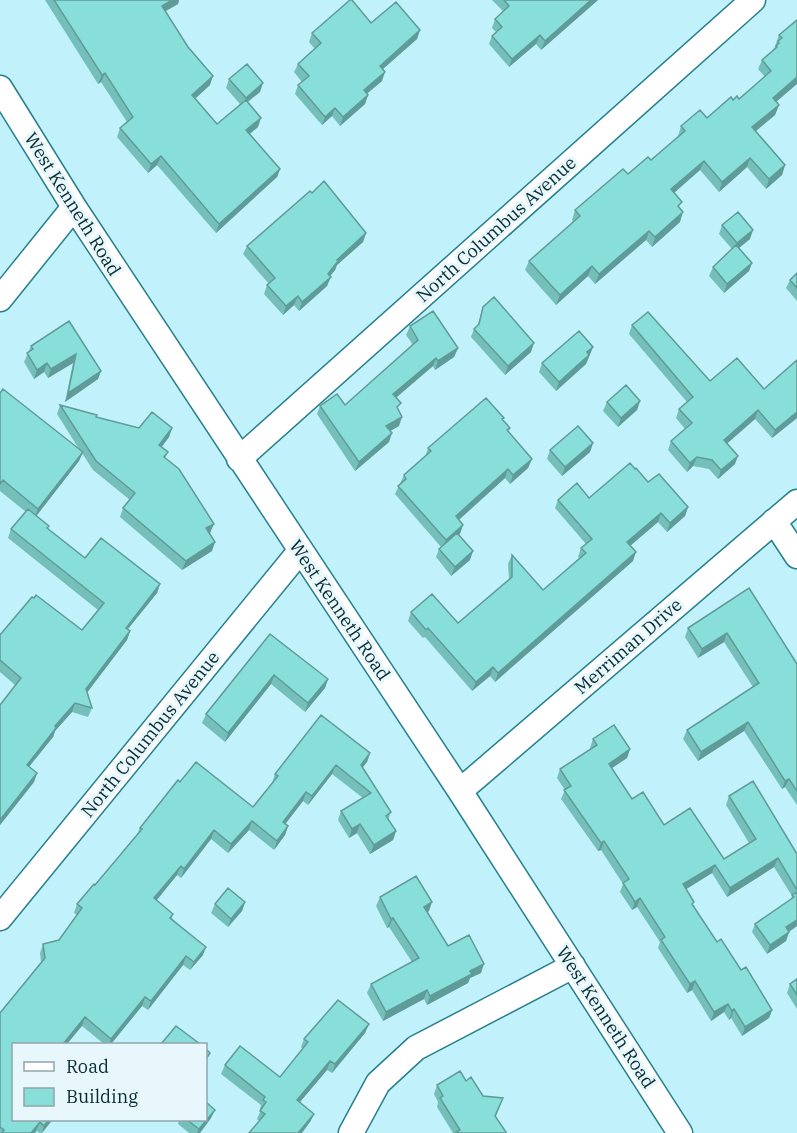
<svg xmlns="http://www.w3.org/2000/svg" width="797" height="1133" font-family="'IBM Plex Serif',serif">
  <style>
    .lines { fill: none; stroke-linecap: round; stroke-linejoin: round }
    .minor-casing { stroke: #277f8e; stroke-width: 27 }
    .minor { stroke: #fff; stroke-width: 24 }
    .wall { fill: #75bfbb }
    .shaded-wall { fill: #5f9b98 }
    .building { fill: #88ded9; stroke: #5f9b98; stroke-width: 1.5 }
    .labels { text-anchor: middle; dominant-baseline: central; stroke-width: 6; stroke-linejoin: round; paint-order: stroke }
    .street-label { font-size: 18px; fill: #062b32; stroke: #e8f7fb }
  </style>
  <rect width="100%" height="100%" fill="#c1f1fa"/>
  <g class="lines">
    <defs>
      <path id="minor" d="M0,88L74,207L460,791L680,1133
        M0,299L74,207
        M239,459L753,0
        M774,521L797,556
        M460,791L797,502
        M0,918L300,551
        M351,1133L378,1083L416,1048L573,966"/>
    </defs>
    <use href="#minor" class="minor-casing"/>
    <use href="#minor" class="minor"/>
  </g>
  <path class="wall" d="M45,0H179L178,4L165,11L210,85L195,99L217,124L240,104L226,88L229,79L260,92L248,102L258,127L250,134L280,169L277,177L216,233L157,165L148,173L117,137L120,128L127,122L101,82L98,84Z
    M492,0H598L541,50L536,44L509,67L489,44L492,36L496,32L492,28L495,19L503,11Z
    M797,20L776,102L779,105L775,115L755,131L785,165L782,175L766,189L747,167L719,192L700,170L674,193L680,208V222L652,247L646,240L595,284L588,276L556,305L525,270L529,261L573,222L572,220L575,210L628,174L651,160L678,136L681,126L707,118L733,100L739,99L765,77L758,69L762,60L774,49L779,35Z
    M371,23L420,30L417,39L383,69L382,81L367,94L368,95L365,104L340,126L332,116L322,125L295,94L298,85L302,82L294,72L298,64L315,49L309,42L312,33Z
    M312,193L366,233L363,242L337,265L335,270L330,276L327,286L299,311L294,305L283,315L264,294L267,285L269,284L243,254L247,246Z
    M722,225L750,239L739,248L752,263L749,271L724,293L709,276L713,267L732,249L719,234Z
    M797,273V301L786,288L790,280Z
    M483,307L531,352L505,375L471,337L474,329L478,325Z
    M69,321L101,371L98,379L65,402L73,363L48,378L44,372L34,379L24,362L31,346Z
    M632,325L710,381L764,389L797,418L772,438L755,419L727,443L735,464L718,479L709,469L693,466L687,472L668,450L671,441L685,429L676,418L679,409L687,402L629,334Z
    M410,326L458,348L454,357L435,370L433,366L396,397L398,410L399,426L390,431L389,442L355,471L317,414L320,406L345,405L413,345L406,335Z
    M593,347L586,364L556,391L539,372L542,363Z
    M0,393L79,449L57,414L60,405L96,417L139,428H172L169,437L162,447L168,452L165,458L210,533H209L212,551L182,570L120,517L123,508L130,500L93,470L82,453L79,461L36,516L48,529L85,558L160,584L157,593L128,629L130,631L127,640L87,692L92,708L88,717L72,712L55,731L53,737L29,767L37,773L34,782L0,825V705L15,685L0,672V635L82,630L98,610L8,538L11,529L26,512L0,491Z
    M640,401L637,410L618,427L603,411L607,402Z
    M503,420L510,428L508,432L532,459L528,468L510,484L505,478L459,520L463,525L459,535L470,560L451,576L436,557L439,549L441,547L395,494L404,475L425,457L428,448Z
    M593,443L590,452L562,476L547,459L550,450Z
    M648,482L688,507L685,516L667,532L658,522L630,546L633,561L495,682L490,676L472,691L425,637L423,638L408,621L411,612L458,623L509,580L508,564L512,555L543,590L579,558L578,557L581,548L586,544L555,508L558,500L589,498Z
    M749,588L797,664V805L785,787L782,789L744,731L698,761L683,739L687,730L753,687L724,642L698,658L685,637L688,628Z
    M270,634L328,679L325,688L305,712L271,684L225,742L202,723L206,714Z
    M593,739L630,749L627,758L612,768L632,799L664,825L724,859L749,843L726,805L729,796L797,854V926L789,932L786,941L767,954L752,932L755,924L791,899L792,896L774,867L727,897L712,873L686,889L693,905L717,942L741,970L772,1010L769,1018L742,1036L731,1018L729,1020L724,1012L711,1021L692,990L687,993L658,948L660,942L637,907L632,910L620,892L623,884L601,850L598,851L561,799L565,790L557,778L560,769L591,749L590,748Z
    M370,753L367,762L363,767L391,812L388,820L396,831L393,840L370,854L357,833L349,838L338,820L341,811L363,798L332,774L308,805L303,801L285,824L288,826L285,835L274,850L249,830L228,853L211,839L181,878L177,875L157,900L203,955L190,970L183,965L148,1010L142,1006L111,1044H104L82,1026L14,1044L53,1119L42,1133H39L37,1131L35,1133H0V1013L41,962L40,953L43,944L59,940L77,915L74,913L77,904L95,885L137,835L140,828L180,782L253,807L272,783L275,774Z
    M380,897L429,911L427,912L448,946L481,973L470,978L468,983L427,1005L424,999L383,1021L367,993L371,984L412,962L389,927L387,928L376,906Z
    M245,902L242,911L228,927L211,913L215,904Z
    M797,979V1009L787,993L790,984Z
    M369,1024L365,1033L332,1073L327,1070L300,1102L314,1114L310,1122L259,1121L257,1119L261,1110L260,1109L261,1105L221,1074L225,1065L280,1077L303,1049L301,1047L304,1039Z
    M466,1081L483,1096L503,1098L496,1116L505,1133H453L437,1107L438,1102L434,1094L437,1085Z
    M211,1118L200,1133H189L178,1124L179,1119H206Z"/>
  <path class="shaded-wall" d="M172,0H179L178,4L159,15L162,6Z
    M591,0H598L541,50L545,41Z
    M420,30L417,39L376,75L380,66Z
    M540,35L536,44L509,67L512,59Z
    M385,72L382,81L360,99L364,90Z
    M105,73L101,82L98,84L102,75Z
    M213,76L210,85L189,104L192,95Z
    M797,77V84L769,108L773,98Z
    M263,83L260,92L242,106L246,98Z
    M368,95L365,104L340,126L343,117Z
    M779,105L775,115L749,137L752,127Z
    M335,108L332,116L322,125L325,117Z
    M261,118L258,127L243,139L246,130Z
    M161,156L157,165L148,173L151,164Z
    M750,158L747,167L719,192L722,182Z
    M704,161L700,170L667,199L671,189Z
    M785,165L782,175L766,189L769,179Z
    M280,169L277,177L216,233L219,224Z
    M683,212L680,222L652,247L655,237Z
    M753,230L750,239L734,252L737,243Z
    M649,231L646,240L595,284L599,274Z
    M366,233L363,242L337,265L335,270L326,281L331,277L327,286L299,311L302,302L328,274L337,260Z
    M752,263L749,271L724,293L727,284Z
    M592,266L588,276L556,305L560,295Z
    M298,296L294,305L283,315L286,306Z
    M534,343L531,352L505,375L508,366Z
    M593,347L586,364L556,391L559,382L587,352Z
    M458,348L454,357L435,370L438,361Z
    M76,354L73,363L48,378L51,369Z
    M436,358L433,366L390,403L393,394Z
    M47,363L44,372L34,379L37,370Z
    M101,371L98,379L65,402L68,393Z
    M640,401L637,410L618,427L621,418Z
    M758,410L755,419L721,449L724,440Z
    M797,412V418L772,438L775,430Z
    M402,417L399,426L383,435L386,426Z
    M172,428L169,437L156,454L159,445Z
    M392,433L389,442L355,471L359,462Z
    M593,443L590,452L562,476L565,467Z
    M83,452L79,461L34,519L38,509Z
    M738,456L735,464L718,479L721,470Z
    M697,457L693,466L687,472L690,463Z
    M532,459L528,468L510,484L513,475Z
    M508,469L505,478L453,525L456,516Z
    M688,507L685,516L667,532L670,523Z
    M661,513L658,522L624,551L627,542Z
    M214,524L210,533L203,537L206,528Z
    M463,525L460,534L442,549L446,540Z
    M215,542L212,551L182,570L186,561Z
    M473,551L470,560L451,576L455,567Z
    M636,552L633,561L495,682L498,673Z
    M160,584L157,593L122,636L126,628Z
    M130,631L127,640L83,698L86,689Z
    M727,633L724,642L698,658L702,649Z
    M493,667L490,676L472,691L476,682Z
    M274,675L271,684L225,742L228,733Z
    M328,679L325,688L305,712L308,703Z
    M75,703L72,712L55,731L53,737L23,774L27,765L55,726Z
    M748,722L744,731L698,761L701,752Z
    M630,749L627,758L606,772L609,764Z
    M370,753L367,762L358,773L361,765Z
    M336,765L332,774L308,805L312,796Z
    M37,773L34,782L0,825V820Z
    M789,779L785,787L782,789L785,781Z
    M306,792L303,801L280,831L283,822Z
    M252,821L249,830L228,853L231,844Z
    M360,824L357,833L349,838L352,829Z
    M288,826L285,835L274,850L277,841Z
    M214,830L211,839L181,878L184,869Z
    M396,831L393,840L370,854L374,845Z
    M604,841L601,850L598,851L601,843Z
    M778,858L774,867L727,897L730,888Z
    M715,865L712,873L680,893L683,884Z
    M181,866L177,875L151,907L154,898Z
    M640,898L637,907L632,910L635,902Z
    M245,902L242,911L228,927L231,919Z
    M432,902L429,911L421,916L424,907Z
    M393,918L389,927L387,928L391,919Z
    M797,920V926L782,936L786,927Z
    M789,932L786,941L767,954L770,945Z
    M206,947L203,955L190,970L194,962Z
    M186,956L183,965L148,1010L151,1001Z
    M484,964L481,973L470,978L468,983L427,1005L430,996L470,971Z
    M695,981L692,990L687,993L690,984Z
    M427,990L424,999L383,1021L386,1012Z
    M145,997L142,1006L111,1044H109L111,1039Z
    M728,1004L724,1012L711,1021L714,1012Z
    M734,1009L731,1018L729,1020L732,1011Z
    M772,1010L769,1018L742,1036L745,1027Z
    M85,1017L82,1026L67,1044H63Z
    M369,1024L365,1033L332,1073L335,1064Z
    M330,1061L327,1070L294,1109L297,1100Z
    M215,1110L211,1118L200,1133H197L199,1129Z
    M314,1114L310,1122L302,1133H298Z
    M49,1119H53L42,1133L44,1126Z
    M40,1122L35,1133H31Z"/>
  <path class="building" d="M54,0H172L162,6L188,47L213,76L192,95L217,124L246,100L261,118L246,130L280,169L219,224L161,156L151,164L120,128L133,117L105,73L102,75Z
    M350,0H352L371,23L396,2L420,30L380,66L385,72L364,90L368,95L343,117L335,108L325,117L298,85L309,76L298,64L321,43L312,33Z
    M504,0H591L545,41L540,35L512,59L492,36L502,27L495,19L509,6Z
    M797,20V77L773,98L779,105L752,127L785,165L769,179L750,158L722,182L704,161L671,189L682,202L678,206L683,212L655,237L649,231L599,274L592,266L560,295L529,261L580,216L575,210L623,169L628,174L648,157L651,160L685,131L681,126L700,110L707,118L731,97L733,100L737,96L739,99L771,71L762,60L777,47L776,46L779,43L778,41L782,38L779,35Z
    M247,64L263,83L246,98L229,79Z
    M324,181L366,233L337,260L338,261L328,274L331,277L302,302L298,296L286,306L267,285L275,278L247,246L310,191L312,193Z
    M738,212L753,230L737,243L722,225Z
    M736,245L752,263L727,284L713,267Z
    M797,273V288L790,280Z
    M494,297L534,343L508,366L474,329L479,324L483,307Z
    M433,311L458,348L438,361L436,358L393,394L401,403L397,407L402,417L386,426L392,433L359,462L320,406L337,394L345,405L418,340L410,326Z
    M648,312L710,381L737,358L764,389L797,360V412L775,430L758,410L724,440L738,456L721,470L712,460L697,457L690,463L671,441L692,423L679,409L693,397L632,325Z
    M69,321L101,371L68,393L76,354L51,369L47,363L37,370L27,353L33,349L31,346Z
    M579,331L593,347L587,352L589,355L559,382L542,363Z
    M626,385L640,401L621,418L607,402Z
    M3,389L83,452L38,509L3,480L0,484V393Z
    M486,398L504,418L502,419L510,428L507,430L532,459L513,475L508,469L456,516L463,525L446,540L398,486L406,479L404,475L431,451L428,448Z
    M60,405L97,415L96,417L139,428L152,412L172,428L159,445L168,452L164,457L179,469L214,524L206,528L215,542L186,561L123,508L135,493L96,461Z
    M578,426L593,443L565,467L550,450Z
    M630,463L635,469L636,468L648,482L659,474L688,507L670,523L661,513L627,542L636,552L498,673L493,667L476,682L428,628L426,630L411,612L432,594L458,623L512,577V555L543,590L586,553L581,548L592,539L558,500L577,483L589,498Z
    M28,509L49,526L47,528L85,558L101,538L160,584L126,628L130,631L86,689L92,708L75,703L55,726L56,728L27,765L37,773L0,820V705L21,678L0,660V635L32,597L34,598L36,595L82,630L104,603L11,529Z
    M457,533L473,551L455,567L439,549Z
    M749,588L797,664V791L789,779L785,781L748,722L701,752L687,730L759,683L727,633L702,649L688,628Z
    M270,634L328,679L308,703L274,675L228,733L206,714Z
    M321,715L370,753L361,765L391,812L386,816L396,831L374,845L360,824L352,829L341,811L371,793L336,765L312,796L306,792L283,822L288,826L277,841L252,821L231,844L214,830L184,869L181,866L154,898L173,914L170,918L206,947L194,962L186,956L151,1001L145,997L111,1039L85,1017L63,1044H14V1119H49L44,1126L40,1122L31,1133H2L4,1130L0,1127V1013L45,958L43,944L59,940L82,908L77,904L94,884L95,885L142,829L140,828L178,780L180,782L196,762L253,807L278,776L275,774Z
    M614,725L630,749L609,764L632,799L643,792L664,825L690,808L724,859L756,839L729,796L753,781L797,854V890L778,858L730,888L715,865L683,884L694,902L692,904L717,942L721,939L741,970L746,967L772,1010L745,1027L734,1009L732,1011L728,1004L714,1012L695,981L690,984L661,940L665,937L640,898L635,902L623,883L629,879L604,841L601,843L564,790L571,786L560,769L597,745L593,739Z
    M416,876L432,902L424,907L448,946L469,935L484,964L470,971L472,974L430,996L427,990L386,1012L371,984L419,958L393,918L391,919L380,897Z
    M228,888L245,902L231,919L215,904Z
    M797,892V920L786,927L789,932L770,945L755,924L794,897L792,895Z
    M797,979V995L790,984Z
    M338,1000L369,1024L335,1064L330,1061L297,1100L314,1114L298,1133H249L265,1114L260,1111L266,1102L263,1100L265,1097L225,1065L240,1046L280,1077L308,1042L304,1039Z
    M176,1026L200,1044H161Z
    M206,1049L210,1053L206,1059Z
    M460,1071L466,1081L471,1077L483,1096L503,1098L495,1116L506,1132L503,1133H455L460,1130L440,1098L443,1096L437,1085Z
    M206,1102L215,1110L199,1129L186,1119H206Z"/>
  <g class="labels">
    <g class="street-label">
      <text transform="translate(73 204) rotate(58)">West Kenneth Road</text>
      <text transform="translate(496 229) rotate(-42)">North Columbus Avenue</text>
      <text transform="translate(340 610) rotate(56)">West Kenneth Road</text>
      <text transform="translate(628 646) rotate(-41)">Merriman Drive</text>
      <text transform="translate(150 734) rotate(-51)">North Columbus Avenue</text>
      <text transform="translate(606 1017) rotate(57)">West Kenneth Road</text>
    </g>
  </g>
  <rect x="12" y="1043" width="195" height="78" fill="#e8f7fb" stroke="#8ea5ab" stroke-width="1.5"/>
  <rect x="24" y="1062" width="30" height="9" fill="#ffffff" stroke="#8ea5ab" stroke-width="1.5"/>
  <text x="66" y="1073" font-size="18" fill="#062b32">Road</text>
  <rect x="24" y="1088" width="30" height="18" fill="#88ded9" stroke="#8ea5ab" stroke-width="1.5"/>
  <text x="66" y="1103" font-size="18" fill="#062b32">Building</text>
</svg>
